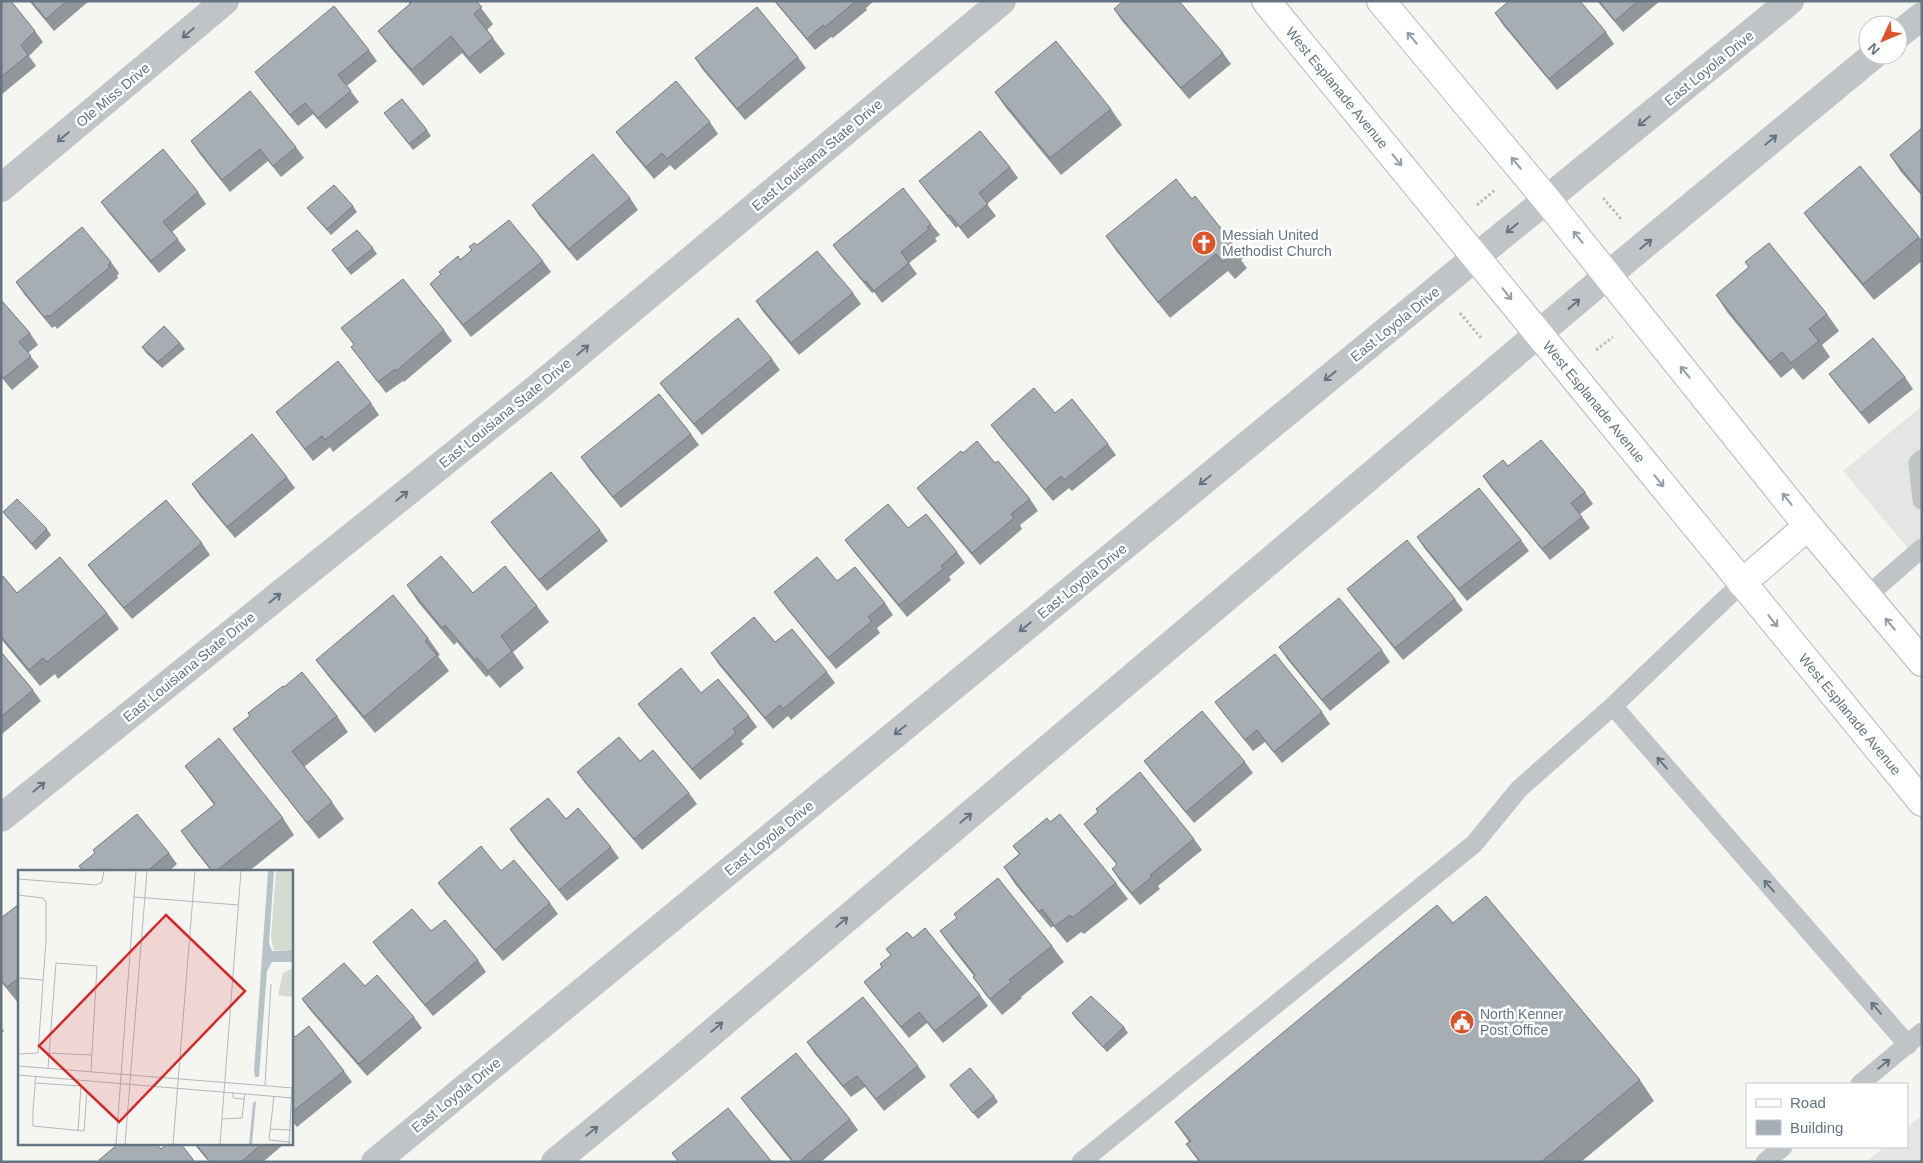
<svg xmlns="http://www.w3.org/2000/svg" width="1923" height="1163" font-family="Arial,sans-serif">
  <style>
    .built { fill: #e5e6e4 }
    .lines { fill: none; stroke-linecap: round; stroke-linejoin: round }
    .secondary-casing { stroke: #b3b7bb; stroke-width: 30 }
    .path { stroke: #babcbe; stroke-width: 3; stroke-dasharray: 2.5 2.5; stroke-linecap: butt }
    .lane { stroke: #c0c4c7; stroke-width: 19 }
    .street { stroke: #c0c4c7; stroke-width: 28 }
    .secondary { stroke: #fff; stroke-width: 28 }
    .wall { fill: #90969a }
    .building { fill: #a7aeb3; stroke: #757a7d }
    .oneway { stroke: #657481 }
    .oneway2 { stroke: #939ea7 }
    .labels { text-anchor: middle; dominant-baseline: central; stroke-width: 5; stroke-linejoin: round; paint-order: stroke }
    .street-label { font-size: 14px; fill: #657481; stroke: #fff }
    .poi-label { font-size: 14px; fill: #657481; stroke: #fff; text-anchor: start }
    .inset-road { fill: none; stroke: #b2b9bd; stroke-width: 1 }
    .view { fill: #d62828; fill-opacity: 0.15; stroke: #d62828; stroke-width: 2.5 }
    .inset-edge { fill: none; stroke: #657481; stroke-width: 2.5 }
  </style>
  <rect width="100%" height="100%" fill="#f5f5f1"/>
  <path class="built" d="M1922,406V565L1843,471Z
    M1922,1115V1162H1866L1884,1147H1907V1128Z"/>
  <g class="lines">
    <defs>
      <g id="secondary">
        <path id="s1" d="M1266,1L1922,802"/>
        <path d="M1381,1L1547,200L1808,526L1922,662"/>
        <path d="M1742,583L1808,526"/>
      </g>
    </defs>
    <use href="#secondary" class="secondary-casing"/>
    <path class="path" d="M1603,198L1622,220
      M1477,205L1495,190
      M1460,313L1481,338
      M1596,350L1613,337"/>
    <path class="lane" d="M1922,459L1918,463L1922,500
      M1867,596L1922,548
      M1613,706L1908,1045
      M1860,1084L1922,1032
      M1081,1162L1474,844L1519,789L1613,706L1742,583
      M1765,1162L1783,1147"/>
    <path class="street" d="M1898,35L1922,16
      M1,188L225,1
      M1,818L537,388L1002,1
      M375,1162L1476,257L1790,1
      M555,1162L670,1068L1608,275L1874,55"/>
    <use href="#secondary" class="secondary"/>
  </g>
  <path class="wall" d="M1,1L35,31L43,42L29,56L36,66L1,95Z
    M29,1H89L54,31Z
    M407,1H476L493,24L487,30L505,54L480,74L462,53L423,86L390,47L378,31L410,4Z
    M774,1H874L866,8L867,10L833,38L831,37L815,50Z
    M1597,1H1660L1623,32Z
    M1114,9L1223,53L1231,64L1189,99L1122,21Z
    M1495,13L1606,32L1614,44L1557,90L1503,25Z
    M369,50L377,61L347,86L359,102L326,129L313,114L298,126L263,83L255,72Z
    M798,57L806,68L745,120L703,70L695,58Z
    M995,92L1111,109L1122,125L1061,175L1006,108Z
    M384,113L427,130L431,136L413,150Z
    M710,122L718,134L675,170L670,165L654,179L624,143L616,132Z
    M1922,128V196L1901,172L1890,155Z
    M191,141L296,147L304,158L281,177L268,161L230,192L199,153Z
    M1010,167L1018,178L987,204L996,216L968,239L958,226L956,228L927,192L919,181Z
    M198,192L206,204L172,232L186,250L159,273L109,213L101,202Z
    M630,198L638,210L577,261L540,217L532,205Z
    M1192,199L1232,242L1243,258L1241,260L1247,268L1235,279L1228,271L1170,318L1117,252L1106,236Z
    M353,206L357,212L331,235L312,214L307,208Z
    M1804,213L1919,237L1922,240V261L1874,300L1816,229Z
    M931,224L940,235L935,238L937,241L909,263L917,274L882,303L874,292L872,293L841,256L833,245Z
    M477,245L543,261L551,272L471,337L438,295L430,284L441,275L439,272L460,260Z
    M373,248L377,254L351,275L332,250Z
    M111,262L119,273L117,276L118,278L57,329L55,326L52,328L24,294L16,282Z
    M1745,262L1827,314L1839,331L1822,345L1830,357L1803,380L1793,368L1781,378L1727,312L1716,295L1749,267Z
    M853,293L861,304L799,355L764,313L756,301Z
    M1,300L30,333L38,345L28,353L39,367L12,390L1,377Z
    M341,328L444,330L452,341L404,382L403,381L386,393L351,347L354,345Z
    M180,343L185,349L162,368L146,353L142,347Z
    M772,359L780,370L702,435L668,394L660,383Z
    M1829,374L1905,377L1913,389L1869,424L1837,385Z
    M371,403L379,415L333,452L330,447L313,461L284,423L276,412Z
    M991,425L1108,444L1116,455L1072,491L1069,488L1053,501L999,436Z
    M691,434L699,445L621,508L589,469L581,457Z
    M963,453L995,463L1030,499L1038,511L1020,525L1022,529L980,565L925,499L917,488Z
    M1508,466L1585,492L1593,504L1580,514L1590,528L1550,560L1491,488L1483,476Z
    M287,477L295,488L235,538L200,496L192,484Z
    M3,512L47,529L51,535L36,550L8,518Z
    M491,522L600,530L608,541L547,591L499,533Z
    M908,528L957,552L965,563L949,577L951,580L907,617L853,551L845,540Z
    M1417,537L1521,540L1529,551L1467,601L1425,549Z
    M202,543L210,555L132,619L96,576L88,565Z
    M1,577L17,593L107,613L119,629L58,679L55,674L40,686L1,639Z
    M837,581L885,603L893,615L877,628L880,633L836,669L782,603L774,592Z
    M407,585L473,593L537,606L549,622L513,652L524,668L500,688L489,675L486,677L457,642L454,645L418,602Z
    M1347,589L1455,599L1463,610L1403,660L1355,600Z
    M428,638L440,655L438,656L449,671L375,733L328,676L316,660Z
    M775,642L827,672L835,683L791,720L788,716L773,729L719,665L711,653Z
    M1279,647L1382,650L1390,662L1330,711L1287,659Z
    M1,652L33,690L41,701L1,735Z
    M284,687L337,716L348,732L304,767L332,802L344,819L319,839L245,745L233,729L250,716L248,713Z
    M701,693L749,716L757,727L741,741L744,744L700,780L646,715L638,704Z
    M1215,702L1322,712L1330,724L1282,763L1265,742L1253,751L1223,713Z
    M640,761L689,793L697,804L642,850L585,783L577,772Z
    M1144,761L1245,762L1253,773L1194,823L1152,772Z
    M185,766L283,818L294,835L248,872H212L193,848L181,831L214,805Z
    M1098,812L1194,839L1202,850L1158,886L1160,889L1140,905L1120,881L1112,869L1117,865L1092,835L1084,824Z
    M566,819L611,847L619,858L567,901L518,841L510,829Z
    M1050,822L1116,883L1128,899L1084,934L1081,932L1067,943L1053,926L1051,928L1015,884L1004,867L1019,854L1013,846Z
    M169,853L177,864L168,872H83L79,866Z
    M501,871L550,903L558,914L503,961L446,894L438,883Z
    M19,904V1004L1,982V918Z
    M1453,923L1640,1080L1654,1101L1581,1162H1199L1186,1144L1189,1142L1175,1122Z
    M431,931L478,960L486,972L433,1016L381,953L373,942Z
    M940,931L1052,946L1064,962L1021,997L1022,998L1002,1015L985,994L973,977L974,976L952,948Z
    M913,938L980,995L988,1006L943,1043L927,1023L909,1038L872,993L864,982L882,967L891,955L886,949Z
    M365,986L414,1017L422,1028L367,1076L310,1010L302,999Z
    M1072,1013L1124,1027L1128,1033L1107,1052L1076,1019Z
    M1,1027L4,1031L1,1033Z
    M291,1032L295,1037L344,1071L352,1082L297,1127L291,1120Z
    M807,1042L918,1066L926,1077L884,1111L865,1087L851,1097L815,1054Z
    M950,1085L994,1096L998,1102L978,1119Z
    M741,1098L850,1119L858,1130L821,1162H792L749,1109Z
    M194,1144H284L263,1162H209Z"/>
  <path class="building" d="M1,1H11L35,31L21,45L28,55L1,77Z
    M31,1H67L46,19Z
    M410,1H476L482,7L474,14L493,38L469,58L451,36L412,70L378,31L411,3Z
    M775,1H856L825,27L823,25L807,39Z
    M1123,1H1179L1223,53L1181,88L1114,9Z
    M1509,1H1580L1606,32L1549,79L1495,13Z
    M1599,1H1638L1615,21Z
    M334,6L369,50L338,75L351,91L318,118L305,103L290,115L255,72Z
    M757,7L798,57L737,109L695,58Z
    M1056,41L1111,109L1050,158L995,92Z
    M676,81L710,122L667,159L662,153L646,167L616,132Z
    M250,91L296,147L273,166L260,149L222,180L191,141Z
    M402,99L427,130L409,144L384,113Z
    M1922,128V194L1890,155Z
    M980,131L1010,167L979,193L988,204L960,227L950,215L948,216L919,181Z
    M163,149L198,192L163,222L178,239L151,261L101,202Z
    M593,154L630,198L569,249L532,205Z
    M1860,166L1919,237L1863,284L1804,213Z
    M1176,179L1192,199L1195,196L1232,242L1229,244L1236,252L1223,262L1216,254L1158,302L1106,236Z
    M334,185L353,206L327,229L307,208Z
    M903,188L931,224L927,227L929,229L901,252L909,263L874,291L866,281L864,282L833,245Z
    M509,220L543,261L463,325L430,284L441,274L439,272L458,256L460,260L472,250L469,247L474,243L477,245Z
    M82,227L111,262L108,265L110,267L49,317L48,315L44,317L16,282Z
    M357,230L373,248L347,269L332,250Z
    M1769,243L1827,314L1809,329L1819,341L1791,363L1782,352L1770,362L1716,295L1749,267L1745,262Z
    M817,251L853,293L791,343L756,301Z
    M403,279L444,330L396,371L395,369L378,382L351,347L354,344L341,328Z
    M1,300L30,333L19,342L31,356L4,378L1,375Z
    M738,318L772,359L694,424L660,383Z
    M164,326L180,343L158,362L142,347Z
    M1873,338L1905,377L1861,413L1829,374Z
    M338,361L371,403L325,440L322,436L305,449L276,412Z
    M1034,388L1055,413L1072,399L1108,444L1064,480L1061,476L1045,490L991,425Z
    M659,394L691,434L613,497L581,457Z
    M252,434L287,477L227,527L192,484Z
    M1541,440L1585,492L1571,503L1582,517L1542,549L1483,476L1503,460L1508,466Z
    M977,441L995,463L998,461L1030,499L1011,514L1014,518L972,553L917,488L961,451L963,453Z
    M551,472L600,530L539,580L491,522Z
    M1479,488L1521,540L1459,589L1417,537Z
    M17,499L47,529L32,544L3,512Z
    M166,500L202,543L124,608L88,565Z
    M888,504L908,528L926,514L957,552L941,566L943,569L899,605L845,540Z
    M1407,540L1455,599L1395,648L1347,589Z
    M441,556L473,593L505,566L537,606L501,636L512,651L488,671L477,658L475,660L445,625L442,628L407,585Z
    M60,557L107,613L47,662L43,658L29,670L1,636V577L3,576L17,593Z
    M817,557L837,581L855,567L885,603L868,617L872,621L828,658L774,592Z
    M393,595L428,638L425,641L437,655L364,717L316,660Z
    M1339,598L1382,650L1322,700L1279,647Z
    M754,617L775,642L792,629L827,672L783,709L780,705L765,718L711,653Z
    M1,652L33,690L1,717Z
    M1275,654L1322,712L1274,752L1257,730L1245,740L1215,702Z
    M681,668L701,693L718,679L749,716L733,729L736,733L692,769L638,704Z
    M302,672L337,716L292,751L332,802L307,823L233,729L250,716L248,713L283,686L284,687Z
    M1202,711L1245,762L1186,812L1144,761Z
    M619,737L640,761L653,750L689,793L634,839L577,772Z
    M219,738L283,818L215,872H213L181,831L215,804L185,766Z
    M1140,772L1194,839L1150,875L1152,877L1132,893L1112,869L1117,864L1084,824L1098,812L1096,809Z
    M548,798L566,819L578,808L611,847L559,890L510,829Z
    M137,814L169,853L146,872H84L79,866L95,853L93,850Z
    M1060,814L1116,883L1072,918L1070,915L1055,926L1042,909L1039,912L1004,867L1020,854L1013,846L1047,818L1050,822Z
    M481,846L501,871L514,860L550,903L495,950L438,883Z
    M998,878L1052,946L1009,980L1011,982L990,999L973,977L975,975L940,931L957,918L954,914Z
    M1486,896L1640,1080L1541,1162H1201L1186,1144L1191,1141L1175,1122L1437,905L1453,923Z
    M19,904V978L7,987L1,980V918Z
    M412,909L431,931L445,920L478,960L425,1005L373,942Z
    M925,928L980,995L935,1031L919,1012L901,1027L864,982L882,967L880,964L891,955L886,949L907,932L913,938Z
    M344,963L365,986L377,975L414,1017L359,1064L302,999Z
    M1091,996L1124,1027L1103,1047L1072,1013Z
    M863,997L918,1066L876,1099L857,1076L843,1086L807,1042Z
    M309,1026L344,1071L291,1113V1032L295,1037Z
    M796,1053L850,1119L799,1162H794L741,1098Z
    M970,1068L994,1096L973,1113L950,1085Z
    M728,1108L772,1162H679L672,1153Z
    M118,1144H156L161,1149L167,1144H181L195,1162H101L99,1160Z
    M196,1144H262L241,1162H210Z"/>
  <defs><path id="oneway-shaft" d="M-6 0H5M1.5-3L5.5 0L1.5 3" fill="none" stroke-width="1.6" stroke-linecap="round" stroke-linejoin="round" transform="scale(1.25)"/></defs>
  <g class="oneway">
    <use href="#oneway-shaft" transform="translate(188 33) rotate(140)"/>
    <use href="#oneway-shaft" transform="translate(1644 121) rotate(141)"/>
    <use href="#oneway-shaft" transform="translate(63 137) rotate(140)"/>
    <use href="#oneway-shaft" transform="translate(1771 140) rotate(-40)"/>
    <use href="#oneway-shaft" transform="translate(1512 228) rotate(141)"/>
    <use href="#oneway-shaft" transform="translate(1646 244) rotate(-39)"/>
    <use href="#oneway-shaft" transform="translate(1574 304) rotate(-41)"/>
    <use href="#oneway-shaft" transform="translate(583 350) rotate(-40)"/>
    <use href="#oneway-shaft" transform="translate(1330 376) rotate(141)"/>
    <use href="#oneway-shaft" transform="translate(1205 480) rotate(141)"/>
    <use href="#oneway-shaft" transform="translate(402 496) rotate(-39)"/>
    <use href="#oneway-shaft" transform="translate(275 598) rotate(-39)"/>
    <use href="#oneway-shaft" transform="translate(1025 627) rotate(141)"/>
    <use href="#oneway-shaft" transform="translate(900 730) rotate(141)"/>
    <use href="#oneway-shaft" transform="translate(1662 763) rotate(-131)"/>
    <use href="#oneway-shaft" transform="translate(39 787) rotate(-39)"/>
    <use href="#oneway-shaft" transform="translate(966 818) rotate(-40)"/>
    <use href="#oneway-shaft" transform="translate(1769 886) rotate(-131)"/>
    <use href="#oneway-shaft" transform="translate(842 922) rotate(-40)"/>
    <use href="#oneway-shaft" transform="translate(1876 1008) rotate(-131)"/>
    <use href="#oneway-shaft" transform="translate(717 1027) rotate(-40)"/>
    <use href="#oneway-shaft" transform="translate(1884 1064) rotate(-39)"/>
    <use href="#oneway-shaft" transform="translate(592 1131) rotate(-39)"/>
  </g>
  <g class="oneway2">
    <use href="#oneway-shaft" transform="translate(1412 38) rotate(-130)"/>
    <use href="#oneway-shaft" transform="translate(1397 160) rotate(51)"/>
    <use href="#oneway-shaft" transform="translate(1516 163) rotate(-130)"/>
    <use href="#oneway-shaft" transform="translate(1578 237) rotate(-129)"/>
    <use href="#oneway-shaft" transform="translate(1507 294) rotate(51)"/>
    <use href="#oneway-shaft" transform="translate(1685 372) rotate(-129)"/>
    <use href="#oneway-shaft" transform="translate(1659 481) rotate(51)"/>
    <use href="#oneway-shaft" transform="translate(1787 499) rotate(-129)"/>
    <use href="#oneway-shaft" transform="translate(1773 621) rotate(51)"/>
    <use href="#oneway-shaft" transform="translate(1890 624) rotate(-130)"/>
  </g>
  <defs>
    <symbol id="church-disc" viewBox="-11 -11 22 22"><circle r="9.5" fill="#da552c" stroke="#fff"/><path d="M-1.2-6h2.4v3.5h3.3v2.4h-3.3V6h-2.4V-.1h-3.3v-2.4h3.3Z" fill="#fff"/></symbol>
    <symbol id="civic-disc" viewBox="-11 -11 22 22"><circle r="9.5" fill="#da552c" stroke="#fff"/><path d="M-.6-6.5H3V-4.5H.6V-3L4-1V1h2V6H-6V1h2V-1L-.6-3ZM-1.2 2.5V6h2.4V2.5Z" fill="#fff"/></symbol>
  </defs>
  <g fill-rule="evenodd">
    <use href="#church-disc" x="1190" y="229" width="28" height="28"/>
    <use href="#civic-disc" x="1448" y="1008" width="28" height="28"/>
  </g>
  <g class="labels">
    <g class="street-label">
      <text transform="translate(1709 68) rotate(-39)">East Loyola Drive</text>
      <text stroke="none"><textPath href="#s1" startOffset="112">West Esplanade Avenue</textPath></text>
      <text transform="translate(113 95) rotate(-40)">Ole Miss Drive</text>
      <text transform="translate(817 155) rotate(-40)">East Louisiana State Drive</text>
      <text transform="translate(1395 324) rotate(-39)">East Loyola Drive</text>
      <text stroke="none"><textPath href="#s1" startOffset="518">West Esplanade Avenue</textPath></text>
      <text transform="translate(505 413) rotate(-39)">East Louisiana State Drive</text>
      <text transform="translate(1082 581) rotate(-39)">East Loyola Drive</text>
      <text transform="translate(189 667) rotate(-39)">East Louisiana State Drive</text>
      <text stroke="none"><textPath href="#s1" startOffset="922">West Esplanade Avenue</textPath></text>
      <text transform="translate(769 838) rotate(-39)">East Loyola Drive</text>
      <text transform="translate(456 1095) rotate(-39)">East Loyola Drive</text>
    </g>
    <g class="poi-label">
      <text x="1222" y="235">Messiah United<tspan x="1222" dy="16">Methodist Church</tspan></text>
      <text x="1480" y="1014">North Kenner<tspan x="1480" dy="16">Post Office</tspan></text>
    </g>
  </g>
  <g transform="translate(18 870)">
    <rect width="275" height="275" fill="#f5f5f1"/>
    <path d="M258,1H275V80H256L253,67ZM275,98V127L260,125L265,103Z" fill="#d6dbd2"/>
    <path d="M250,1H256L251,73L254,81L275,80V92H254L249,101L241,207H237L236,201ZM238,231L234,274H231L235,233Z" fill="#b8c3c7"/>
    <path class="inset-road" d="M0,9L78,15L84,12L86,1M0,25L25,28L28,32V70L20,183L0,184M116,27L221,35M0,108L25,110M30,183L73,185M0,196L275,218M30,198L38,93L79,96L73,202M0,205L275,228M17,213L63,216L69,221L66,261L15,256V240L17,217V211L18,206M247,215L253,114M215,222V228L226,229M256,226L251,270L272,272M204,249L224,248L227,223M252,259L273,260M60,261L63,215M98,274L118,1M107,274L129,1M155,274L177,1M202,274L223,1M271,274L274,218"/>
    <path class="view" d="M148,45L227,121L101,252L21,176Z"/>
    <rect width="275" height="275" class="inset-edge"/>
  </g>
  <rect width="1923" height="1163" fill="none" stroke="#657481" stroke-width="5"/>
  <rect x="1746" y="1083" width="162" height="65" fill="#ffffff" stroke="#c1c7cd"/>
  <rect x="1756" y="1099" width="25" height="8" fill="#ffffff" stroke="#c1c7cd"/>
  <text x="1790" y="1108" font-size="15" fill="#657481">Road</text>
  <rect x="1756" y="1120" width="25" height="15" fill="#a7aeb3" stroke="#c1c7cd"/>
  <text x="1790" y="1133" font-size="15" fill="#657481">Building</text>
  <g transform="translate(1883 40) rotate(226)"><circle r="24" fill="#ffffff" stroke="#c1c7cd"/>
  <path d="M0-4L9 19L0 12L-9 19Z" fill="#da552c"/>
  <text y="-8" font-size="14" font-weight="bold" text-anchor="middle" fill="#657481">N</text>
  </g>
</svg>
